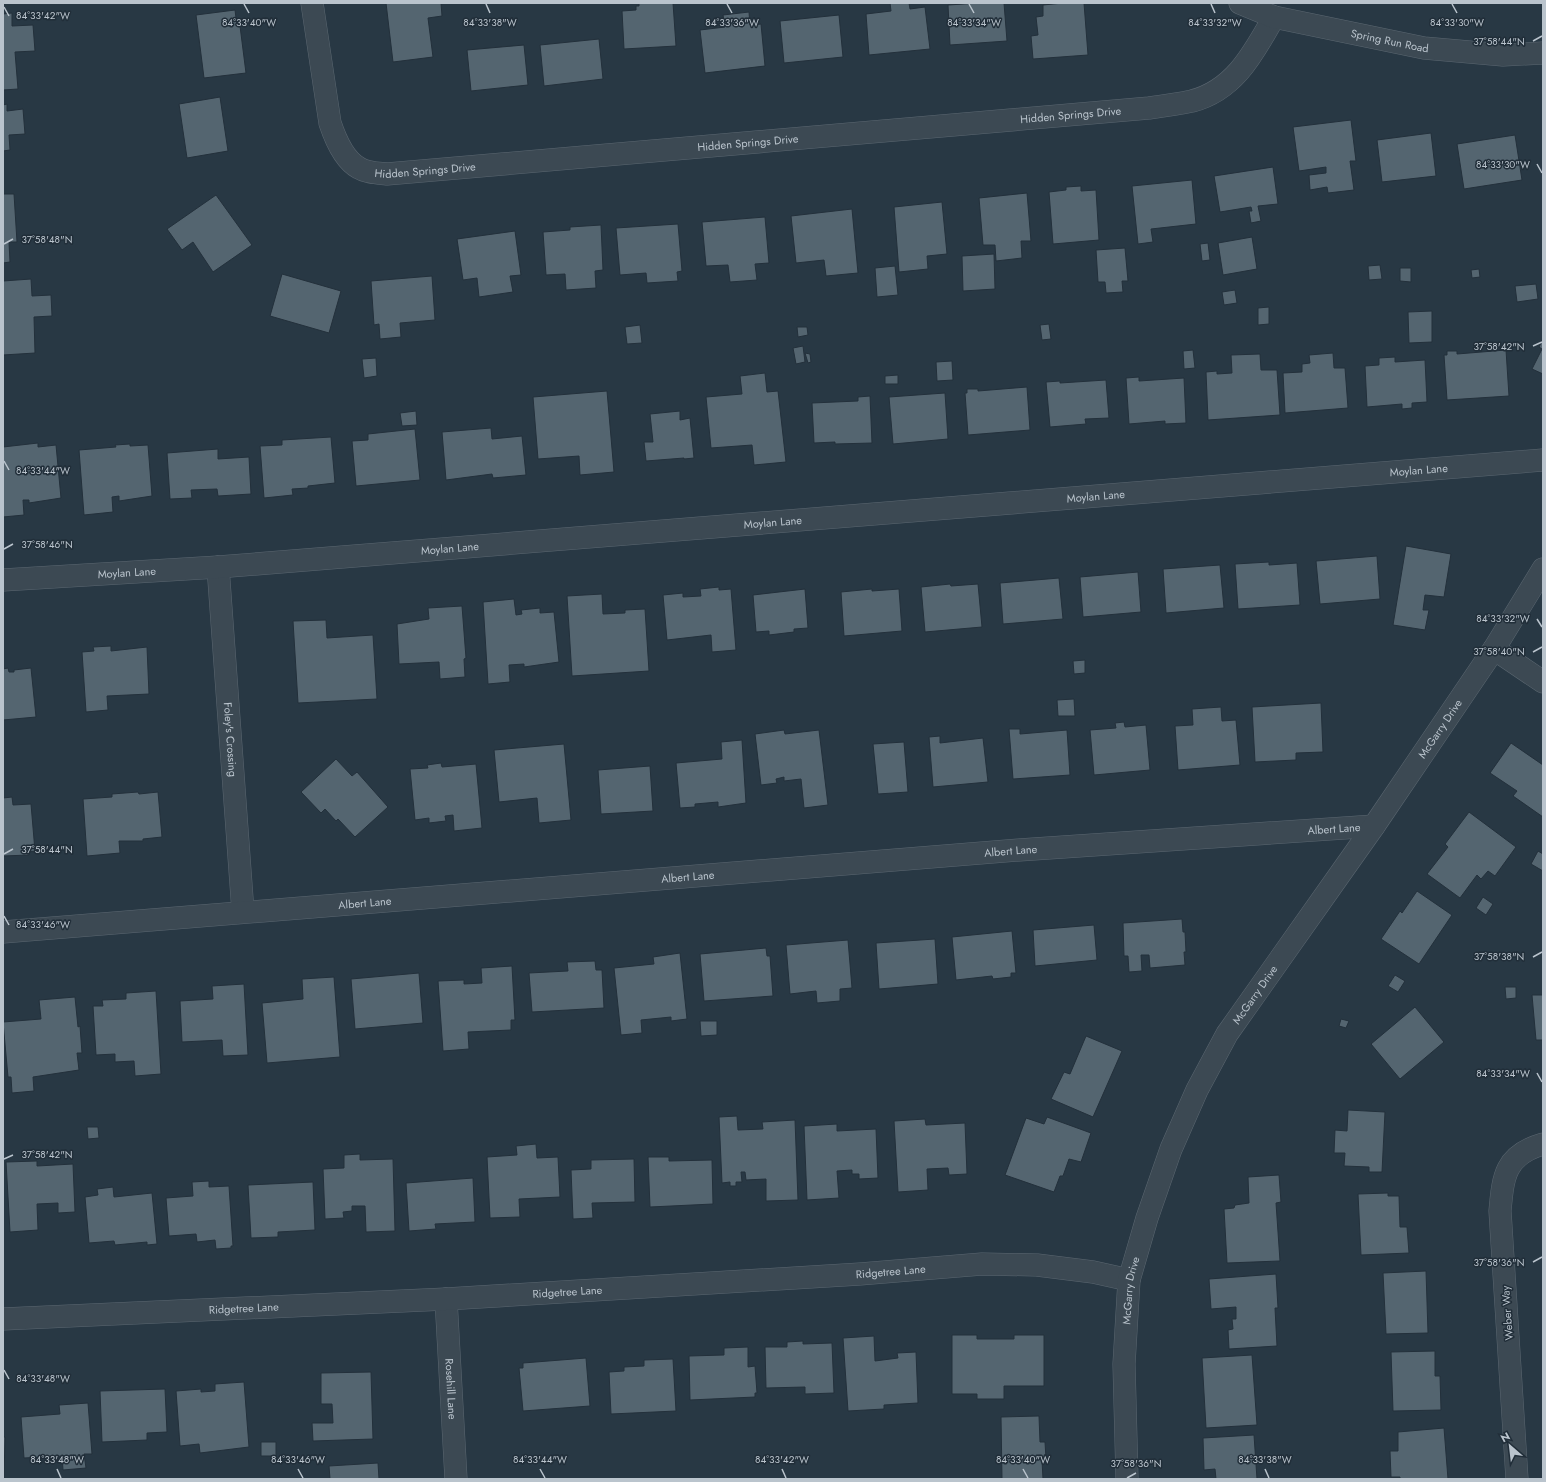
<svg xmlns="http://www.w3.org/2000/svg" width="1546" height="1482" font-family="Jost,sans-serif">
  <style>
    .building { fill: #546570; stroke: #23303b }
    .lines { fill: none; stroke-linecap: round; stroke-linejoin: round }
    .minor-casing { stroke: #5b6771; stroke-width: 23 }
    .minor { stroke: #3c4953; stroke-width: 22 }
    .ticks { fill: none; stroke: #bac4cd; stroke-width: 1.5 }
    .labels { text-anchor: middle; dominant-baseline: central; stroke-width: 3; stroke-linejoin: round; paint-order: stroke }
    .street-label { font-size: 11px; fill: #bac4cd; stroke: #212e39 }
    .ticks-label { font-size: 10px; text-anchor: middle; fill: #bac4cd; stroke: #212e39; stroke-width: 3; stroke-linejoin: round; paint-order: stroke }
  </style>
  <rect width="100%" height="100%" fill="#283844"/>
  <path class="building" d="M386,3H441L442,16L428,18L433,57L393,62Z
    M639,3H673L676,46L624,49L622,11L636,10V6H639Z
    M890,3H909L910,9L925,7L930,49L869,55L866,14L891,11Z
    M979,3H1004L1007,41L950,45L948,5Z
    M1063,3H1084L1088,55L1033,59L1031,36L1038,35L1036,17L1043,16V5Z
    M235,10L237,26H240L246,73L204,78L196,15Z
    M749,12L750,25L761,24L765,66L705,73L700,30L725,27L723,15Z
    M12,13V26L33,25L35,51L15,52L18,89L3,90V14Z
    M839,15L843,57L784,63L780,21Z
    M599,39L603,79L544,86L540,45Z
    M524,45L528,85L471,91L467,50Z
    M220,97L228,151L187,158L179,104Z
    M7,104V111L23,109L25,134L9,135L10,150L3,151V105Z
    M1351,120L1356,161H1350L1354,190L1328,193L1327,187L1310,190L1309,175L1326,173V167L1299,171L1293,127Z
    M1431,133L1436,176L1382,182L1377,140Z
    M1515,135L1522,180L1464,189L1457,144Z
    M1273,167L1278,204L1258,206L1261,221L1251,223L1249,211H1252L1251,207L1220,212L1214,176Z
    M1192,180L1196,224L1151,229L1153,242L1138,244L1132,186Z
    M1081,186V191L1096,190L1099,240L1053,244L1049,192L1066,190V187Z
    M1027,193L1031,241H1021L1022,258L996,261L995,245H983L979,198Z
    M3,194H14L17,242H9L10,262L3,263Z
    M216,195L252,245L213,272L193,242L182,250L167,229Z
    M942,202L947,254L927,256L928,269L899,272L894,207Z
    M852,209L858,273L826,276L824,260L796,263L791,216Z
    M765,217L769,263L755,264L757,280L730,282L728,265L706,266L702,222Z
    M678,224L682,271L677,272L678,281L647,283L646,273L620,275L616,228Z
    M601,225L603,270L595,271L596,288L566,290L565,274L546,275L543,232L570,230V227Z
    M515,231L521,275L510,276L513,292L479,297L477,278L463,280L457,239Z
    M1252,237L1257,269L1223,275L1218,243Z
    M1208,243L1210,260L1202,261L1200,244Z
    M1125,248L1128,281H1122L1123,292L1106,293L1105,282H1098L1096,250Z
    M994,254L995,289L963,291L962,256Z
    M1380,265L1382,279L1369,280L1368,266Z
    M895,266L898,295L877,297L875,268Z
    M1400,268H1411V282L1400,281Z
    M1479,269L1480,277L1472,278L1471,270Z
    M282,274L341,291L329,333L270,316Z
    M432,276L435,320L400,323L401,337L380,339L379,324L374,325L371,281Z
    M31,279L32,296L51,295L52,316L34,317L35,353L3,355V281Z
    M1536,284L1538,299L1517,302L1515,286Z
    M1235,290L1237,303L1224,305L1222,292Z
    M1269,307V324L1258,325V308Z
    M1432,311V342L1409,343L1408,312Z
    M1049,324L1051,339L1042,340L1040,325Z
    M640,325L642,343L627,344L625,327Z
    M797,327H807L808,335L798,337Z
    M1543,339V374L1532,369L1542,349L1539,347Z
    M803,346L805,362L796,364L793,348Z
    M1193,350L1195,368L1184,369L1183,351Z
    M1506,350L1509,396L1447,400L1444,355H1447V351H1457V354Z
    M805,353L810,354L811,362L808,363Z
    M1333,353L1334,368H1345L1348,408L1285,413L1283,373L1302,372V364L1310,363L1309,355Z
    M1260,354L1261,370H1277L1280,415L1208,420L1206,372L1217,371V374L1232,373L1231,355Z
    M1395,357V362L1425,360L1427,402L1412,403V408L1402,409V404L1367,407L1365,366L1379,365V358Z
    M376,358L377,376L364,378L362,359Z
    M952,361L953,380L937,381L936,362Z
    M765,373L767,392L778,391L786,462L754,465L752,445L711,448L706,397L742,394L740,376Z
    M898,375V384H885V376Z
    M1139,377V381L1184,378L1186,423L1165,424V421L1129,424L1126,378Z
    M1106,380L1109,418L1085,419L1086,424L1050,427L1046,382L1060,381V383Z
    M1027,387L1030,430L968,435L965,393H967V389H978V391Z
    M607,391L614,472L580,475L579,456L538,459L533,397Z
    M945,393L948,439L893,444L889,397Z
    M870,396L872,443L835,444V442L814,443L812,403L858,401V397Z
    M416,411L417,425L402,426L400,413Z
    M680,411V420L690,418L694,458L684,459V458L646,461L644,442H653L650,414Z
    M491,428L492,439L522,436L526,475L493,478L492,474L446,480L442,432Z
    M415,429L420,480L356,486L352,441L368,440V434Z
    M331,437L335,483L308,486V488L292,489L293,495L264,498L260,446L282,445V440Z
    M38,443V447L56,445L61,498L29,503V500H23L24,515L3,517V447Z
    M130,444V446L148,445L152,496L119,501V496L112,497L113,512L84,515L79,450L116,447L115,445Z
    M218,449V459L249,457L251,494L218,496L217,489L191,490L192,498L170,499L167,453Z
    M1406,546L1451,554L1444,597L1425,595L1423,610H1429L1425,630L1393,625Z
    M1377,556L1380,599L1320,604L1316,561Z
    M1269,562V565L1297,563L1300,605L1238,609L1235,564Z
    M1220,565L1224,608L1166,613L1163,569Z
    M1138,572L1141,612L1083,617L1080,577Z
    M1059,578L1063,619L1003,624L1000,583Z
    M950,584L951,586L978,584L982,627L925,632L921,587Z
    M719,587V590L731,589L736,650L712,652L711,635L667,640L663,595L683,593V597L701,596L700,589Z
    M805,589L808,628L794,629V632L769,635V631L756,632L753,595Z
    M872,589V591L899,589L902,631L844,636L841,592Z
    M602,594L603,614L625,613V610L645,609L649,671L572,676L567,596Z
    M514,599L516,615L522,614L521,610L540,608V613L554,612L559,662L524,667V664L509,665L510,682L488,684L483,602Z
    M462,606L466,658L464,659L465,677L440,679L439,662L399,664L397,624L429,619L428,608Z
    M326,620L327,638L373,635L377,699L298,703L293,621Z
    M111,646V651L147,647L149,694L107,696L108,710L86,712L82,652L94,651L93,647Z
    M1085,660V673L1074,674L1073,661Z
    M8,668L9,672H14V670L31,668L36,717L3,720V669Z
    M1074,699L1075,716H1058L1057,700Z
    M1321,703L1323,752L1296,753V760L1255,762L1252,707Z
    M1221,707L1222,721L1236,720L1240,765L1178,770L1175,726L1193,725L1192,709Z
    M1124,722L1125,727L1146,725L1150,770L1094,775L1090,730L1116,728L1115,723Z
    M1009,729H1020V734L1067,730L1070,775L1013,779Z
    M784,730L785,734L819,730L828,805L804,808L801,779L784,781V777L776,779L777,783L761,785L755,734Z
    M940,736V743L983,738L988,782L933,787L929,737Z
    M742,740L746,803L718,807V802L695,804V807L680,808L676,763L722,759L721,742Z
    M904,742L908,792L878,794L873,744Z
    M1511,743L1543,765V817L1513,796L1517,791L1490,773Z
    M564,744L571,820L539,823L537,798L499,802L494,750Z
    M336,759L352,776L357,772L388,807L355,837L338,819L336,821L325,809L321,813L301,792Z
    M441,763L442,767L476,764L482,828L454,831L453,815L445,816L446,821L429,823V818L415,820L410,769L428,768L427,765Z
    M650,766L653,811L601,814L598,770Z
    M138,792L139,794L158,792L162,837L143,839V841H119L120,853L87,856L83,799L112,797V794Z
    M12,797L13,805L31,804L35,851L29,852V855L3,856V798Z
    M1469,812L1516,847L1495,876L1488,871L1481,879L1477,875L1460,898L1427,874L1448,847L1445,844Z
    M1538,851L1543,854V871L1531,864Z
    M1417,891L1452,915L1419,964L1381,939L1400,911L1402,913Z
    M1483,897L1493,904L1486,915L1476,908Z
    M1182,919L1183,932H1185L1186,952H1184L1185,965L1150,968L1149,955H1141L1142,971L1129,972L1128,956H1124L1123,923Z
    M1094,925L1097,960L1035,966L1033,930Z
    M1012,931L1016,973H1011V977L993,979L992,976L956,980L952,937Z
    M935,939L938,984L879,989L876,943Z
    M848,940L852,988L840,989V1001L817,1003L816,991L790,994L786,945Z
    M766,948L767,956H770L773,996L704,1001L700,954Z
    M680,953L687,1019L671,1021V1017L641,1020L642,1033L621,1035L614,968L654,964L653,957Z
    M595,961L596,970H602L604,1008L532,1012L529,973L568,971L567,962Z
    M512,966L515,1020H511V1030L468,1032L469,1049L443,1051L438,981L464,980V984L482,983L481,968Z
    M419,973L423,1023L355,1029L351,979Z
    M1395,975L1405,981L1398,992L1388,986Z
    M334,977L340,1057L267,1063L262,1003L303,999L302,979Z
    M244,984L248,1055L223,1056L222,1040L182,1042L180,1001L213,999L212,986Z
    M1505,987H1516V998L1506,999Z
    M156,991L161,1074L135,1076L134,1061L115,1062V1054L96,1055L93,1006H103L102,1000L126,999V993Z
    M1532,995H1543V1040H1536Z
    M75,997L78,1027L80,1026L82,1053H77L79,1070L33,1077L34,1091L12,1093L11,1077H8L3,1022L41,1019L39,1000Z
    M1415,1007L1444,1042L1400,1079L1371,1044Z
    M1341,1019L1349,1021L1346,1028L1339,1026Z
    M700,1021H717V1035L701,1036Z
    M1086,1036L1122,1051L1093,1117L1051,1099L1064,1072L1070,1074Z
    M1348,1110L1385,1112L1382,1172H1369V1167L1344,1166L1345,1153H1334L1335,1130L1347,1131Z
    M737,1116L738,1130L763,1129L762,1122L795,1120L798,1200L766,1201V1179L746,1180L745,1172H741L742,1182H736V1186H730V1182L722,1183L719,1117Z
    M1047,1117L1091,1133L1081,1162L1069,1159L1063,1176H1060L1054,1192L1005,1175L1026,1118L1044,1124Z
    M925,1119L926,1125L965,1123L967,1174L949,1175L948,1168L927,1169L928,1190L898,1192L894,1121Z
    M837,1124V1131L876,1129L878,1178L859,1179V1174H852V1170L837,1171L839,1198L807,1200L804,1126Z
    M87,1127H98L99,1138L88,1139Z
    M536,1144L537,1158L558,1157L560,1197L519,1199L520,1217L490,1218L487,1157L517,1155L516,1146Z
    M360,1154V1160L393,1159L395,1231L366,1232L365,1206H352V1211L343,1212L344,1218L325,1219L323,1169L344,1168V1155Z
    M648,1157H669V1161L712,1160L713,1204L650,1207Z
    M634,1159L635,1202L592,1203L593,1218L573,1219L571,1170L591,1169V1160Z
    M37,1161V1166L73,1164L75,1212L58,1213V1203L37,1204L38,1230L10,1232L6,1162Z
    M1279,1175L1281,1202L1276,1203L1280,1261L1227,1263L1224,1209L1234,1208L1235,1205L1249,1203L1248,1177Z
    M473,1178L475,1222L435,1224L436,1229L409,1231L406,1183Z
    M209,1181V1187L229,1186L233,1246H231V1248L216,1249L215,1240L197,1242L196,1234L169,1236L166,1198L193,1196L192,1182Z
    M313,1182L315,1230L278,1232V1237L251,1238L248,1185Z
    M113,1187L114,1197L152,1193L157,1244L147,1245V1242L115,1245L114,1241L89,1243L85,1197L98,1195L97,1189Z
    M1388,1193V1196H1399L1400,1227H1407L1409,1253L1361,1255L1358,1194Z
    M1426,1271L1428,1333L1386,1334L1383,1273Z
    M1276,1274L1278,1308H1275L1277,1346L1229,1349L1228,1330L1233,1329L1232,1319H1236V1307L1211,1309L1209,1279Z
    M952,1335H977V1339H1014V1335H1044V1386H1004V1399H977V1394H952Z
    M874,1336L875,1361L898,1358L897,1353L916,1352L918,1403L884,1405V1409L848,1411L843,1338Z
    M803,1341V1344L832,1343L834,1393L805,1394V1387L766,1388L765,1347H787V1342Z
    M748,1347V1367L755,1366L757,1393H755V1397L690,1400L689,1356L724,1355V1348Z
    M1435,1351V1376H1440L1441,1410L1393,1411L1391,1352Z
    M1252,1355L1257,1425L1206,1428L1202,1358Z
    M586,1358L590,1406L523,1411L519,1368H523V1363Z
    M673,1359L676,1411L611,1414L609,1372L624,1371V1367L644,1366V1360Z
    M371,1372L373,1439L313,1441L312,1423H333L332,1404H321V1373Z
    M244,1382L249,1447L200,1453L199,1444L180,1446L176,1391L201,1389V1392L215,1391V1384Z
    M165,1389L167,1432L147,1433V1440L102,1442L100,1391Z
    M88,1403L92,1454H84L86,1468L63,1470L62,1456L24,1458L21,1417L60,1414L59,1405Z
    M1039,1416L1040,1442H1045L1046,1459L1042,1460L1043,1479H1002L1001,1417Z
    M1444,1428L1448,1479H1400V1477H1391L1390,1451H1398V1432Z
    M1254,1435L1257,1479H1216L1215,1469L1204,1470L1203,1438Z
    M3,1437H5L4,1479H3Z
    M261,1442H276V1456H261Z
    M378,1463L379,1479H330L329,1466Z"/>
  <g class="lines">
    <defs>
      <g id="minor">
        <path id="s1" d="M312,3L330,123C335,138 344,160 359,168C367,173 378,173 387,174L1149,108C1164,106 1178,104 1192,101C1235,90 1254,52 1274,17"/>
        <path id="s2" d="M1240,3L1274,17L1424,48L1503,55L1543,53"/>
        <path id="s3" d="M218,567L243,912"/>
        <path id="s4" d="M3,580L218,567L1543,460"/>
        <path d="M1494,649L1543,682"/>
        <path id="s5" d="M3,932L1019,850L1374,826"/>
        <path id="s6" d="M446,1299L456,1479"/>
        <path id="s7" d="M3,1319L446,1299L860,1274L982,1264L1037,1265L1093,1272L1129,1280"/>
        <path id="s8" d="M1127,1479L1124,1364L1129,1280L1147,1218L1171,1149L1197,1090L1227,1034L1374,826L1494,649L1543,569"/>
        <path d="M1517,1479L1500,1211C1503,1176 1505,1155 1543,1144"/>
      </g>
    </defs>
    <use href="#minor" class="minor-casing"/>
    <use href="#minor" class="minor"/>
  </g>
  <path class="ticks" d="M244,4L249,13M486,4L490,13M727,4L732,13M969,4L974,13M1211,4L1215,13M1452,4L1457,13M4,7L9,16M1533,41L1542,36M1537,164L1542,173M4,244L13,239M1533,346L1542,342M4,461L9,470M4,549L13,544M1537,619L1542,627M1533,652L1542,647M4,854L13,849M4,916L9,925M1533,957L1542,952M1537,1073L1542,1082M4,1159L13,1155M1533,1262L1542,1257M4,1370L9,1379M57,1469L61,1478M298,1469L303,1478M540,1469L545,1478M782,1469L786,1478M1023,1469L1028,1478M1265,1469L1269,1478M1127,1478L1136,1473"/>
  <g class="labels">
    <g class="street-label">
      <text stroke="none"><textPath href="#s2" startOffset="155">Spring Run Road</textPath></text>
      <text stroke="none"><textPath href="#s1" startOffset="891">Hidden Springs Drive</textPath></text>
      <text stroke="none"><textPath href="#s1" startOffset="567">Hidden Springs Drive</textPath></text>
      <text stroke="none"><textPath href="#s1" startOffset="243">Hidden Springs Drive</textPath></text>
      <text stroke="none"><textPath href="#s4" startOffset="1420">Moylan Lane</textPath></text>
      <text stroke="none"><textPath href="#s4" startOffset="1096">Moylan Lane</textPath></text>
      <text stroke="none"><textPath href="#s4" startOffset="772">Moylan Lane</textPath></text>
      <text stroke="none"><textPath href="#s4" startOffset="448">Moylan Lane</textPath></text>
      <text stroke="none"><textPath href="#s4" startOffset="124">Moylan Lane</textPath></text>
      <text stroke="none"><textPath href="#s8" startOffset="837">McGarry Drive</textPath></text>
      <text stroke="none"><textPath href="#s3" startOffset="173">Foley's Crossing</textPath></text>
      <text stroke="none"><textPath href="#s5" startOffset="1335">Albert Lane</textPath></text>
      <text stroke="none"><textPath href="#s5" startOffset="1011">Albert Lane</textPath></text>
      <text stroke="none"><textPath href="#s5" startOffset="687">Albert Lane</textPath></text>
      <text stroke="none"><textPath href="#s5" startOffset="363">Albert Lane</textPath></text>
      <text stroke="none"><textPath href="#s8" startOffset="513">McGarry Drive</textPath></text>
      <text stroke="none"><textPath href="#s7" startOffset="889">Ridgetree Lane</textPath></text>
      <text stroke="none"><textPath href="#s8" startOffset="189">McGarry Drive</textPath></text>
      <text stroke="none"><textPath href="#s7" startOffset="565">Ridgetree Lane</textPath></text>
      <text stroke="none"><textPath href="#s7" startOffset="241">Ridgetree Lane</textPath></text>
      <text transform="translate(1507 1313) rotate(-94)">Weber Way</text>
      <text stroke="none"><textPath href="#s6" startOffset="90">Rosehill Lane</textPath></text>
    </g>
  </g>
  <g class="ticks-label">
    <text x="43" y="19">84°33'42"W</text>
    <text x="249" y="26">84°33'40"W</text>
    <text x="490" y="26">84°33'38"W</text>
    <text x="732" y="26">84°33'36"W</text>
    <text x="974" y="26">84°33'34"W</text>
    <text x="1215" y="26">84°33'32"W</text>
    <text x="1457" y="26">84°33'30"W</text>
    <text x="1499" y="45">37°58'44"N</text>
    <text x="1503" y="168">84°33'30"W</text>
    <text x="47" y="243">37°58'48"N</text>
    <text x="1499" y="350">37°58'42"N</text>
    <text x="43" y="474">84°33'44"W</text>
    <text x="47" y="548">37°58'46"N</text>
    <text x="1503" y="622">84°33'32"W</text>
    <text x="1499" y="655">37°58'40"N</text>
    <text x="47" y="853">37°58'44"N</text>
    <text x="43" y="928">84°33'46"W</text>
    <text x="1499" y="960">37°58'38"N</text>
    <text x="1503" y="1077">84°33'34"W</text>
    <text x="47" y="1158">37°58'42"N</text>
    <text x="1499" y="1266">37°58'36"N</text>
    <text x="43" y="1382">84°33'48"W</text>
    <text x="57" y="1463">84°33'48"W</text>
    <text x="298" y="1463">84°33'46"W</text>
    <text x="540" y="1463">84°33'44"W</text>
    <text x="782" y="1463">84°33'42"W</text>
    <text x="1023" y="1463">84°33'40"W</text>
    <text x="1265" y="1463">84°33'38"W</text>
    <text x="1136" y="1467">37°58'36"N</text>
  </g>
  <rect width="1546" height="1482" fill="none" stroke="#bac4cd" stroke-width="8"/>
  <g transform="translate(1510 1446) rotate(332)" stroke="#212e39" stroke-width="3" paint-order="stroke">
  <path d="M0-3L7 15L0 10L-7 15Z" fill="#bac4cd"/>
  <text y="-6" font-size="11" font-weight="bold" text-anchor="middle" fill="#bac4cd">N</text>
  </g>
</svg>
